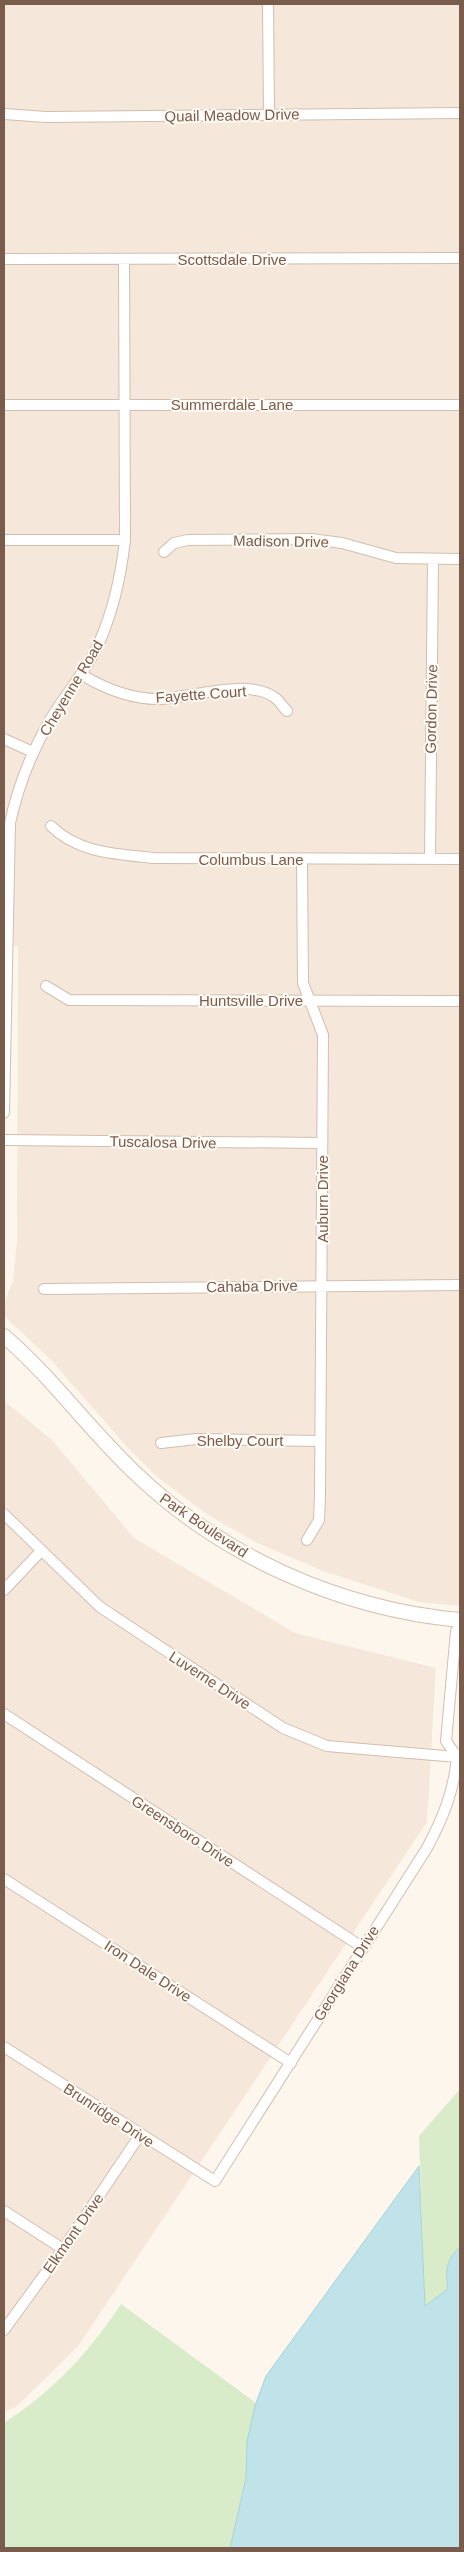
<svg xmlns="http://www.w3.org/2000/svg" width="464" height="2552" font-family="Arial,sans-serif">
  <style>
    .residential { fill: #f5e8da }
    .green { fill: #d8ecc9 }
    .water { fill: #bfe3e8; stroke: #a5d3da }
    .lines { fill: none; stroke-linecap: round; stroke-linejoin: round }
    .minor-casing { stroke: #d1beb0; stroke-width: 12 }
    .secondary-casing { stroke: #d6c0b0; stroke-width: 16 }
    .minor { stroke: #fff; stroke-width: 10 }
    .secondary { stroke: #fff; stroke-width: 14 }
    .labels { text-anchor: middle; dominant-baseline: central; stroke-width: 4; stroke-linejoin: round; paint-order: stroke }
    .street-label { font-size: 15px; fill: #7a5c4d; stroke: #fffaf3 }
  </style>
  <rect width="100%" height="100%" fill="#fdf6ec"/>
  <path class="residential" d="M4,4H460V1606L419,1602L323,1571L255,1542L205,1513L156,1476L127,1447L51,1360L4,1316V1303L13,1280L17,1242L18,946L4,945Z
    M4,1401L52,1440L134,1538L295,1633L436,1668L427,1822L79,2345L16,2407L4,2412Z"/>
  <path class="green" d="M460,2089V2247C447,2260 444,2271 448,2289L425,2306L419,2136Z
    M121,2304L256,2403L247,2441L246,2478L230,2548H4V2423C54,2390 87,2355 121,2304Z"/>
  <path class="water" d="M419,2166L425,2306L448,2289C445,2271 446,2260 460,2247V2548H230L246,2478L247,2441L256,2403L266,2376Z"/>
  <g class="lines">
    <defs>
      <path id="minor" d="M268,4L269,114
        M4,114L46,117L460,113
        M4,259L460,258
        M4,405H460
        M4,540H125
        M164,552L174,543L188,540L311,539L342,543L396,558L460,559
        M82,675C104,688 132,699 158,699C190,698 247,678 274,697C279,700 283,707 287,711
        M4,739L33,752
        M51,826C78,853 116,854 153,858L460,859
        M302,859L303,983L323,1035L320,1495L319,1520L307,1540
        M430,859L433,559
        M46,986L69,1000L460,1001
        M4,1113L10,823C18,786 31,753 50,720C65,694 86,672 99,643C114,609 121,576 125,540L124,260
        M4,1140L322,1143
        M44,1289L460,1285
        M161,1443L196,1439L320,1441
        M4,1514L100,1607L283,1728L327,1746L457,1757
        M4,1590L41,1551
        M4,1714L362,1947
        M457,1757L446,1741L456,1631L460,1627
        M4,1879L291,2063
        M4,2047L215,2181L427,1848C443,1818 454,1791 457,1757L460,1754
        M4,2211L63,2249
        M4,2330L63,2249L140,2135"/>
      <path id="secondary" d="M4,1336C51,1376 87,1427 132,1470C219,1555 339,1609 460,1620"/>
    </defs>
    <use href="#minor" class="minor-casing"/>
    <use href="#secondary" class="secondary-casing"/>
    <use href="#minor" class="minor"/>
    <use href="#secondary" class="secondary"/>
  </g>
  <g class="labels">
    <g class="street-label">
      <text transform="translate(232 115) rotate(-1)">Quail Meadow Drive</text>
      <text x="232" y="259">Scottsdale Drive</text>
      <text x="232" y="404">Summerdale Lane</text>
      <text transform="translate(281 541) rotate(1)">Madison Drive</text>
      <text transform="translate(71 688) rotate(-59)">Cheyenne Road</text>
      <text transform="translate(201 694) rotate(-4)">Fayette Court</text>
      <text transform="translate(431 709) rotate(-89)">Gordon Drive</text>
      <text x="251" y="859">Columbus Lane</text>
      <text x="251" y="1000">Huntsville Drive</text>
      <text transform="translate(163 1142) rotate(1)">Tuscalosa Drive</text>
      <text transform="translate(322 1199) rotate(-90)">Auburn Drive</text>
      <text transform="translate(252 1286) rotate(-1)">Cahaba Drive</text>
      <text x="240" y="1440">Shelby Court</text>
      <text transform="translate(204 1525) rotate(34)">Park Boulevard</text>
      <text transform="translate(210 1680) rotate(33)">Luverne Drive</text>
      <text transform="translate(183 1831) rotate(33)">Greensboro Drive</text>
      <text transform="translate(148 1971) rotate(33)">Iron Dale Drive</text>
      <text transform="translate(346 1973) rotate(-58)">Georgiana Drive</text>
      <text transform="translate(109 2115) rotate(33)">Brunridge Drive</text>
      <text transform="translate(73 2233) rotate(-55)">Elkmont Drive</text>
    </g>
  </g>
  <rect width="464" height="2552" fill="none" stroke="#7a5c4d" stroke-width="10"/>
</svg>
